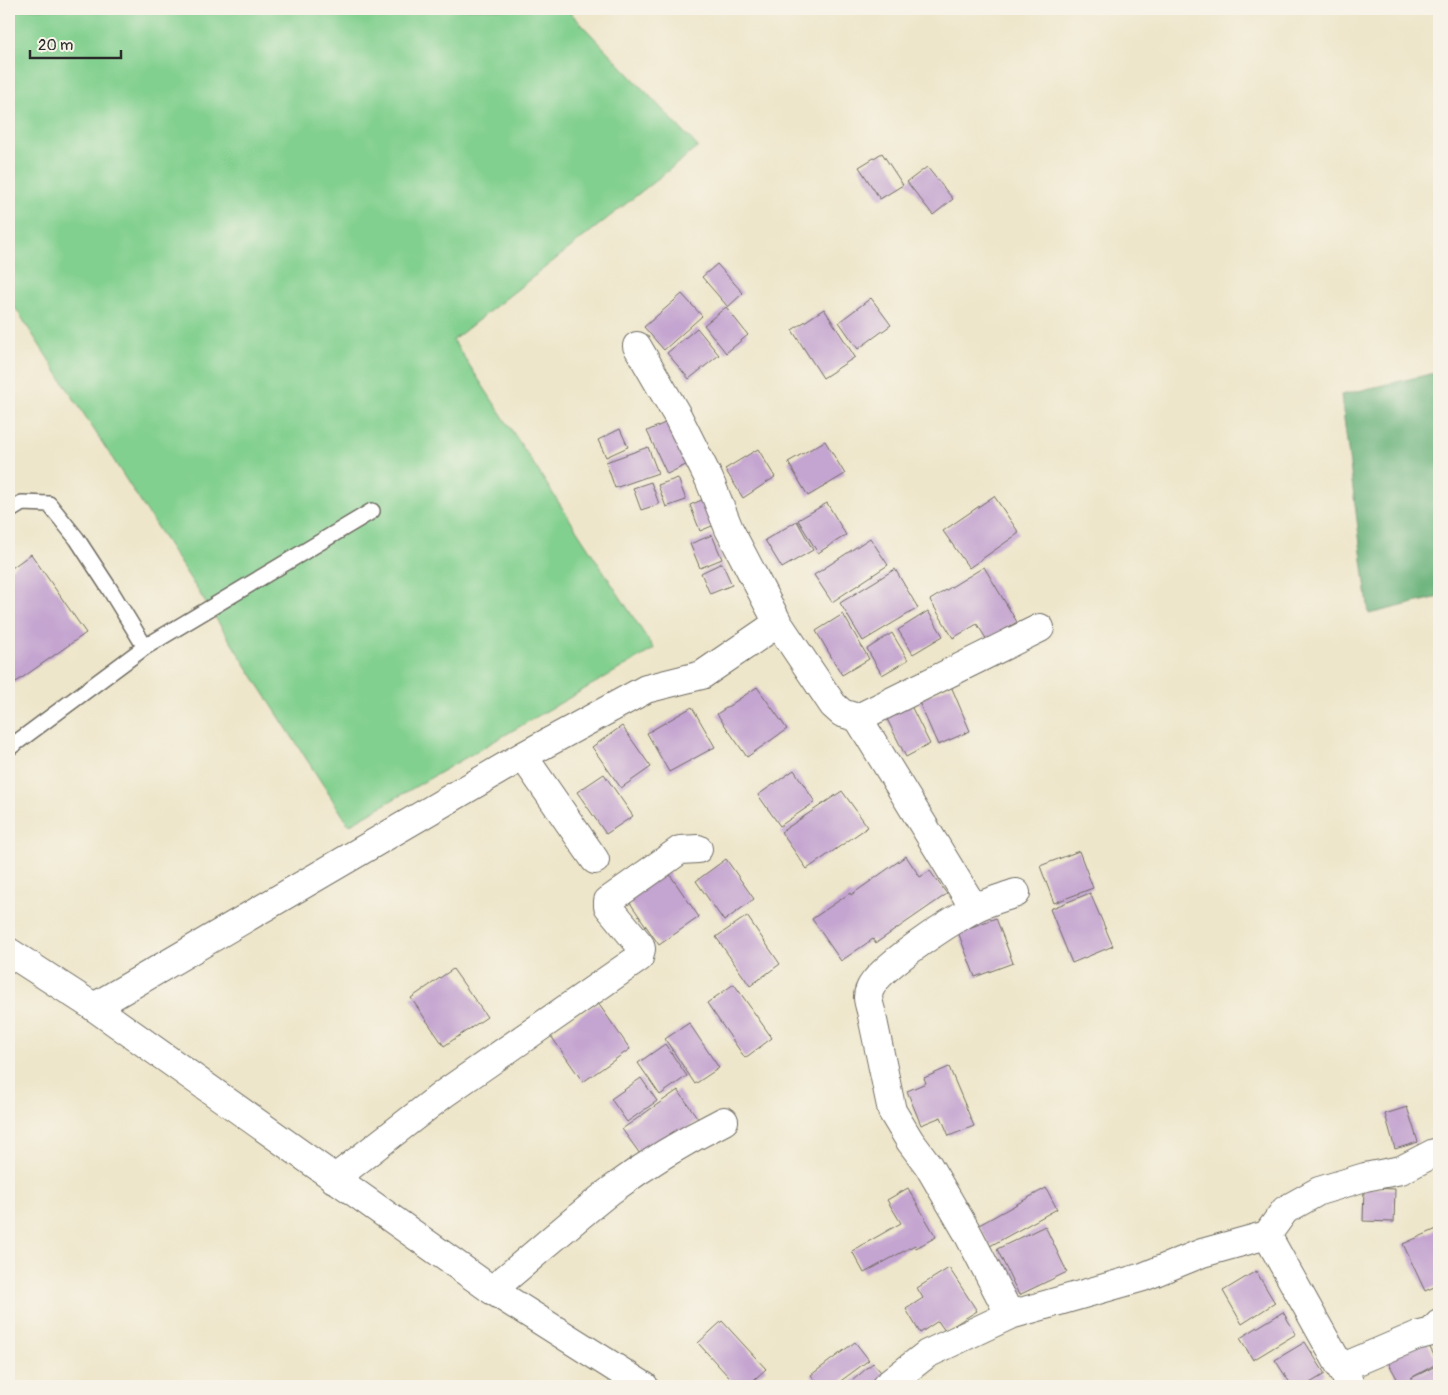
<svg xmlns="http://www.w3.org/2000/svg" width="1448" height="1395" font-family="Pangolin,sans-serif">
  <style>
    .green { fill: #82d08f; stroke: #567e5d }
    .forest { fill: #69b27a; stroke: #4a6e52 }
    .building { fill: #c4a4d0 }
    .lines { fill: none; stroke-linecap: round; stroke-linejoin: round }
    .service-casing { stroke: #6f6c63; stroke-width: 18 }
    .minor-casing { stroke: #6f6c63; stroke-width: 30 }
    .tertiary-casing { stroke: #6f6c63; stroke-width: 30 }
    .service { stroke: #fff; stroke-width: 15 }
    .minor { stroke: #fff; stroke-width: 28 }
    .tertiary { stroke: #fff; stroke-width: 28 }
  </style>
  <rect width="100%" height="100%" fill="#f7f3e8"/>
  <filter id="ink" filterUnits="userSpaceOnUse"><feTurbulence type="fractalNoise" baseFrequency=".02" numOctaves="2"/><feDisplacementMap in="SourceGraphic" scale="10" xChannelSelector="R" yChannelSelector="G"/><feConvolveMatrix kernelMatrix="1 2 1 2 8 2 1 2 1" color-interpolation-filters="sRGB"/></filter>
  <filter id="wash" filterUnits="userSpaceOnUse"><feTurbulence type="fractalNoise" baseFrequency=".0096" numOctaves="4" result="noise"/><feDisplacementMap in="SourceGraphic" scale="20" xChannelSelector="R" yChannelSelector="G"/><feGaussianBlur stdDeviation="1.12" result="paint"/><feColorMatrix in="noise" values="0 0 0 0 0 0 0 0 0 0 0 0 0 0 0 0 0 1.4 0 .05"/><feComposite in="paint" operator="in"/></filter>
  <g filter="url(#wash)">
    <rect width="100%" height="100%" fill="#eee6ca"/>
    <path class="green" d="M9,9H567L698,147L453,340L654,649L349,825L9,298Z"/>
    <path class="forest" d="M1439,372V597L1369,614L1341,395Z"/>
    <g id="blocks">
      <path class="building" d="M882,153L903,185L880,199L859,167Z
        M927,167L953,199L933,215L907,182Z
        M717,264L743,293L728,307L702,277Z
        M682,294L702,316L664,350L644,327Z
        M871,298L891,325L858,349L839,322Z
        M726,307L748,335L726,353L704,325Z
        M824,309L855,357L823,378L792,330Z
        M697,328L719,355L689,379L667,353Z
        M674,419L694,461L667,474L647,431Z
        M620,429L628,447L606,457L598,440Z
        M825,441L845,474L808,496L788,462Z
        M648,447L658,473L615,488L606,462Z
        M758,449L775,477L743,498L725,469Z
        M678,478L686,500L666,507L658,485Z
        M651,482L659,504L641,510L633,488Z
        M994,496L1019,533L969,568L943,531Z
        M709,497L719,523L700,531L690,505Z
        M827,503L846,535L818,553L798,520Z
        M797,521L813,550L782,568L765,540Z
        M712,535L722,559L700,568L690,544Z
        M870,538L888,565L832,602L814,575Z
        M31,554L86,633L9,687V570Z
        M722,563L732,585L710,594L701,573Z
        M984,567L1017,622L987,640L977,624L953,638L930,600Z
        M895,569L918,608L863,641L840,603Z
        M928,611L943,636L913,654L898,630Z
        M843,614L869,659L842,675L816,631Z
        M892,633L908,660L882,675L867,649Z
        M951,686L970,731L938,745L918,700Z
        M757,687L787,729L747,757L717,714Z
        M910,704L930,744L906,757L886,717Z
        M692,707L715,747L669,772L647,733Z
        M622,726L651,767L621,788L592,747Z
        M794,770L815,802L780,826L758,795Z
        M604,774L633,816L606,834L577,792Z
        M842,791L868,827L807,869L781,832Z
        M1079,851L1093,888L1054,903L1040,866Z
        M906,856L920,877L930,871L947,894L876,943L873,939L841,961L812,919L850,893L851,895Z
        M726,859L754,899L724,921L696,881Z
        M666,869L699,917L659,945L626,897Z
        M1090,893L1113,946L1072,963L1050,909Z
        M747,916L780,964L750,986L716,937Z
        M996,918L1013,963L975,977L958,932Z
        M453,969L487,1017L444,1046L411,998Z
        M734,984L772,1038L745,1058L707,1003Z
        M598,1003L630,1049L583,1082L551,1036Z
        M689,1023L719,1068L695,1084L665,1039Z
        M665,1044L687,1076L660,1095L638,1063Z
        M949,1067L974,1126L949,1136L941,1117L921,1125L907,1091L926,1083L924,1078Z
        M641,1078L657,1101L627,1122L611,1099Z
        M678,1090L699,1120L643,1158L622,1129Z
        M1407,1107L1418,1142L1395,1149L1385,1114Z
        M908,1188L936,1237L916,1248L915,1245L864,1273L852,1251L901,1223L887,1200Z
        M1046,1188L1057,1209L990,1246L979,1225Z
        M1364,1188L1395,1189L1394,1222L1363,1221Z
        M1045,1226L1067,1272L1019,1295L997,1249Z
        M1439,1228V1285L1425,1291L1403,1244Z
        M949,1268L977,1311L945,1331L938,1321L920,1333L906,1309L923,1298L917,1288Z
        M1256,1271L1275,1303L1242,1324L1223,1291Z
        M1283,1312L1296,1334L1253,1360L1240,1338Z
        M722,1321L766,1369L747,1386H737L698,1343Z
        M1426,1340L1438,1363L1411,1378L1438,1365L1439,1386H1401L1387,1360Z
        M855,1342L869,1360L834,1386H820L811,1375Z
        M1305,1342L1325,1374L1305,1386H1292L1275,1360Z
        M873,1363L888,1380L880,1386H846Z"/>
    </g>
  </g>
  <g filter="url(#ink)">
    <use href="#blocks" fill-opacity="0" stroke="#6f6c63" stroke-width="1"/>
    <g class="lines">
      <defs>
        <path id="service" d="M9,511L22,503L49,504L77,539L109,588L145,647
          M9,748L145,647L372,511"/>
        <path id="minor" d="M637,346L677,415L709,479L729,529L778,623L833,705L842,713L858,718L974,908
          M858,718L1040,628
          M523,756L595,860
          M94,1007L523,756L646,689L702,675L778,623
          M334,1179L445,1093L639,958L641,949L640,945L608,906V901L680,850L698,849
          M1267,1235L1351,1386
          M492,1290C532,1257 570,1223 610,1191C646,1164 684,1141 724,1121
          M1010,1315L967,1232L928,1165L910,1141L892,1111L871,1011C869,1003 866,997 870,989C879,967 950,922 973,909C986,902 1002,898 1016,893
          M1341,1368L1416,1336L1432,1332L1439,1324
          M886,1386L927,1354L1010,1315L1143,1277L1202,1253L1267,1235L1285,1210L1319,1191L1365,1177L1401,1170L1434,1153"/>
        <path id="tertiary" d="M9,952L94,1007L492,1290L644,1386"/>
      </defs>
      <use href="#service" class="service-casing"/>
      <use href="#minor" class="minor-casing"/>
      <use href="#tertiary" class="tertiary-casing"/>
      <use href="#service" class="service"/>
      <use href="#minor" class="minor"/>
      <use href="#tertiary" class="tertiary"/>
    </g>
  </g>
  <rect width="1448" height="1395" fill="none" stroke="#f7f3e8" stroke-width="30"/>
  <path d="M30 50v8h91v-8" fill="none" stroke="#2b2b2b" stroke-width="2.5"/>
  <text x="38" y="50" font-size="15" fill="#2b2b2b" stroke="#f7f3e8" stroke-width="4" paint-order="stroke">20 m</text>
</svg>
